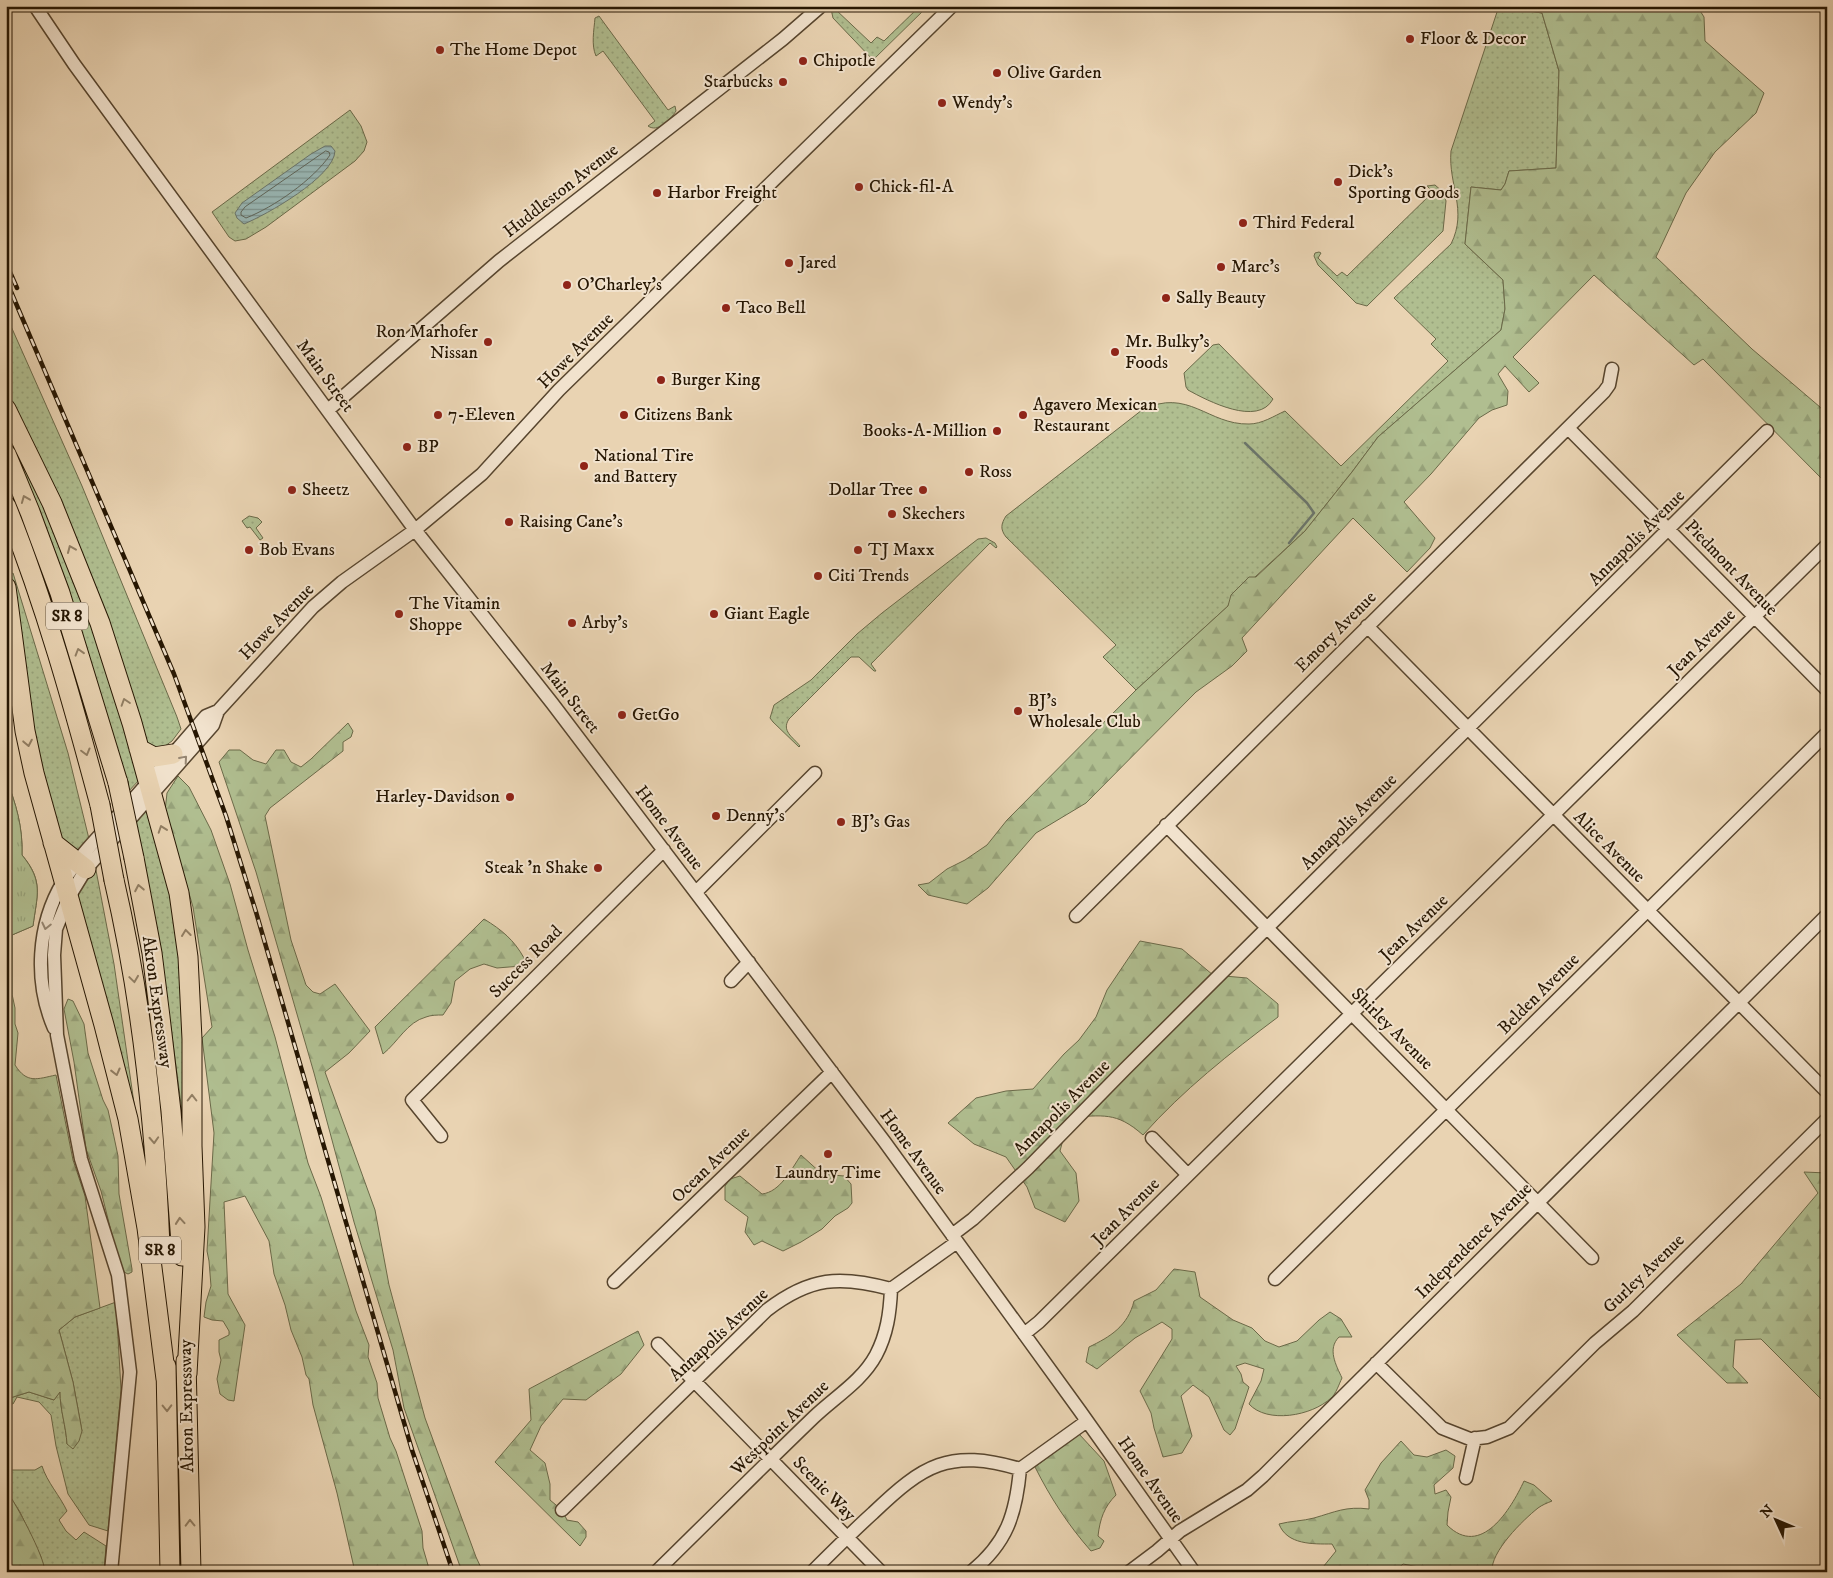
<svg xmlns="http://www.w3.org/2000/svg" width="1833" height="1578" font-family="'IM FELL DW Pica',serif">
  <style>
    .grass { fill: url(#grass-dots); stroke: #6b6a49 }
    .forest { fill: url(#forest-firs); stroke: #6b6a49 }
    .park { fill: url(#park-tufts); stroke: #6b6a49 }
    .water { fill: url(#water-rules); stroke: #6b766c }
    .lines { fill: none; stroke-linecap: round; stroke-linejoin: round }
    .shore { stroke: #60665a; stroke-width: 1 }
    .stream { stroke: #6b766c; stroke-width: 2.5 }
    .minor-casing { stroke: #57452e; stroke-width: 15 }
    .highway-casing { stroke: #261602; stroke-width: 21 }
    .minor { stroke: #f1e2cd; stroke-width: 12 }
    .highway { stroke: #e9d3b2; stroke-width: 19 }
    .rail-casing { stroke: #261602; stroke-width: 4.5 }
    .rail { stroke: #f1e2cd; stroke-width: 2.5; stroke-dasharray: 8; stroke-linecap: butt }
    .highway-bridge-casing { stroke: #261602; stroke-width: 21; stroke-linecap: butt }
    .highway-bridge { stroke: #e9d3b2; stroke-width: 19 }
    .oneway { stroke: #917e63 }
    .oneway2 { stroke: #968672 }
    .poi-dot { fill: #8f2418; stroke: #f1e2cd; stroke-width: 2 }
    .labels { text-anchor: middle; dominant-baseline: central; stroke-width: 4; stroke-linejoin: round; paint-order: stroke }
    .shield { fill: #f1e2cd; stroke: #63533f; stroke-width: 1 }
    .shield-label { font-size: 16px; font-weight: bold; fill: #261602 }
    .poi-label { font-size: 18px; fill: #261602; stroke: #f1e2cd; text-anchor: start }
    .street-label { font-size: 18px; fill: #261602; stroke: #f1e2cd }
  </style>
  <defs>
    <pattern id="grass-dots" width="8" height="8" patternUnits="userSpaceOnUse" patternTransform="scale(1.25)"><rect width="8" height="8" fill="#b0be90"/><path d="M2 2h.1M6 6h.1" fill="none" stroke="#97a37b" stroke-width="1.8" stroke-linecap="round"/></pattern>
    <pattern id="forest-firs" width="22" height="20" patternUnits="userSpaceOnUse" patternTransform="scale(1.25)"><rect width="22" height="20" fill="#b0be90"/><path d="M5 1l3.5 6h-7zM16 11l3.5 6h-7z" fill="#97a37b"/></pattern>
    <pattern id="park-tufts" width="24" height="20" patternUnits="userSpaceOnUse" patternTransform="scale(1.25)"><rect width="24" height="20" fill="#b0be90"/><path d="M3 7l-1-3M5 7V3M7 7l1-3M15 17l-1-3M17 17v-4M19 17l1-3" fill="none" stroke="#97a37b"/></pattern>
    <pattern id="water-rules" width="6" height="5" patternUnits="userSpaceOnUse" patternTransform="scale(1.25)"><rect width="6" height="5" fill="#99b6b3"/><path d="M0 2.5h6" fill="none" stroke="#7d938f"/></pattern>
  </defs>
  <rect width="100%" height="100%" fill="#e9d3b2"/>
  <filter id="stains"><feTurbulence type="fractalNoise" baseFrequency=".004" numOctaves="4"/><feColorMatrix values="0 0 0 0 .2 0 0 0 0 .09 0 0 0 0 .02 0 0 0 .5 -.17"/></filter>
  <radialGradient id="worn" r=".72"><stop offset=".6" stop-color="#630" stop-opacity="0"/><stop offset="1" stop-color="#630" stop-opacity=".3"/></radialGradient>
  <path class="grass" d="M832,6H836L835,9L871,43L877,37L884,41L920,6H928L873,60L833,18L831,9Z
    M1499,6L1542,13L1559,71L1556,168L1509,171L1505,184L1501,190L1471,187L1465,244L1503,280L1505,309L1501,330L1378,437L1352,472L1305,531L1231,599L1228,606L1136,690L1103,657L1116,645L1006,537C1000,529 1001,524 1006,516L1142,410C1188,387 1208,425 1249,424C1262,424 1274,416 1285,411L1341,466L1448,361L1431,344L1436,339L1394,298L1451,244C1468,210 1448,185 1451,151Z
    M599,16L668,110L675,106L676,111C670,120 658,133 648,126L655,121L603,51L596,56C591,45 594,30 595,18Z
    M350,110L361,126L367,142L364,151L355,161L266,227L246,239L235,241L229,237L212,212Z
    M1435,185L1443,192L1446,201L1443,231L1367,306L1356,303L1318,265L1314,256L1315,253L1319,252L1321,253L1318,258L1337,276L1342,272L1347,276L1433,192L1427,186Z
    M6,315L82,486L177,717L181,729L172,741L158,751L149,748L6,402Z
    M1219,344L1273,399C1258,427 1208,401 1188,390L1186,387L1184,373L1213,345Z
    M26,464L62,546L105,662L140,779L127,793L21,467Z
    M249,516L258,518L262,522L256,528L263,538L260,540L250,527L247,528L242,521Z
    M986,538L995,543L997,547L996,548L990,543L871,664L876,671H874L859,657H851L789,719C781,731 793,737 800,746L799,747L773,722L770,718L774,705L811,680L857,634L882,613L978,539Z
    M13,573L68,753L89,839L74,855L65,849L36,766L9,575Z
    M147,809L152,815L183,948V1119L170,1021L134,823Z
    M95,865L114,964L136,1117L75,898Z
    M116,1302L121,1390L108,1531L89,1525L68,1494L56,1446L51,1415L39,1402L17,1397L13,1404L6,1403V1397L10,1398L29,1392L54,1400L60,1391C60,1409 66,1426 67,1444L82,1431L73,1382L59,1330L75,1317Z
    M42,1466C47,1482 60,1496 67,1511L59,1520L66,1531L76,1540L84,1532L106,1546L104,1572H45L41,1557L20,1512L6,1490V1468L8,1470H35Z"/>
  <path class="forest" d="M1523,6H1697L1704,17L1705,41L1764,93L1756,113L1715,152L1686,193L1656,257L1752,349L1827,413V484L1703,359L1694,365L1594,275L1513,357L1539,383L1529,392L1505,366L1498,374L1508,391L1507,405L1492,410L1479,418L1431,474L1404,502L1435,538L1430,548L1407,572L1353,518L1242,638L1247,651L1232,666L1196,692L1086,803L1036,833L988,888L967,904L928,895L918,885L929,883L947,869L965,860L987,845L1007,820L1136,690L1228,606L1231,595L1249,577H1256L1305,531L1352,472L1378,437L1501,330L1505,309L1503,280L1465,244L1471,187L1501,190L1505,184L1509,171L1556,168L1559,71L1542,13L1524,10Z
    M348,723L353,731L351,737L343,742V751L270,808L265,816L291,940L306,985L313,992L320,994L335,984L370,1031L349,1053L325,1072L375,1210L389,1285L425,1418L476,1557L483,1572H462L404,1408L393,1350L354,1222L314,1073L256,872L219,762L229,750H240L253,760L266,764L276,750H284L291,762L301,767L311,759Z
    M178,776L189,787L211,830L230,884L248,950L275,1037L308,1163L321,1197L356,1311L369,1345L368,1357L377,1383L378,1398L390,1438L396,1451L422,1531L423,1548L430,1572H355L337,1493L313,1405L309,1379L306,1375L302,1357L291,1330L285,1305L274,1274L269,1241L245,1196L224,1202L228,1294L245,1325L234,1401L228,1400L220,1394L217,1379L221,1360L219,1352V1340L229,1335V1331L223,1321L212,1320L204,1317L206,1302L211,1286L209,1261L207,1251L214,1133L202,1038L212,1027L193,907L165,811L167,793Z
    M6,778C16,804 23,827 22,855C44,881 37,895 33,926L12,935V994L15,1008V1024L18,1033L15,1065C27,1084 37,1079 56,1075L73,1160L85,1196L100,1308L75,1317L59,1330L73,1382L82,1431L79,1441L73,1449L67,1444C66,1426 60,1410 60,1392L54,1400L29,1392L10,1398L6,1397Z
    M484,919C502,930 514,940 524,958L521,966L497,968L484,964L470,969L455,981L451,1003L443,1015C437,1015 431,1015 426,1017C407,1022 398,1042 383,1054L375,1027Z
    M1140,941L1182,949L1213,975L1247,978L1278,1004V1017C1230,1053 1183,1090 1143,1135C1116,1111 1103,1116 1069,1117L1060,1151L1076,1173L1079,1201L1065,1222L1035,1208L1027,1187L1006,1157L974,1144L948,1123L976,1098L1006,1091L1033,1089L1064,1054L1079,1040L1096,1017L1107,990Z
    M68,999L73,1001L84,1024L88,1053L103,1100L108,1110L114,1137L118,1156L119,1194L132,1269V1272L128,1274L124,1272L114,1243L101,1191L86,1149L74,1062L64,1009Z
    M801,1155L822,1174L844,1176L851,1184L852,1203L848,1208L835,1216L822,1229L801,1242L783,1251L762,1241L754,1245L745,1232L748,1217L725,1200V1186L730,1179L740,1176L762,1194C780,1192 791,1170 801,1155Z
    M1804,1172L1827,1173V1402L1821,1399L1761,1339L1735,1340L1733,1367L1748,1383H1727L1677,1335L1741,1284L1818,1193Z
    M1174,1269L1195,1272L1200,1297L1233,1320L1252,1328L1265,1341L1279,1347L1297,1341L1319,1320L1330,1312L1341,1319L1352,1337H1339C1327,1349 1336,1365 1342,1378C1339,1384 1336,1394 1331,1398C1312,1416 1267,1424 1249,1404L1261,1381L1264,1369L1245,1363L1236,1366L1241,1374L1243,1382L1249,1387L1235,1429L1230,1435L1224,1430L1209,1397L1193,1385L1181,1396L1192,1436L1182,1453L1163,1457L1154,1428L1151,1413L1140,1391L1172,1339V1329L1162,1322L1135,1338L1097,1369L1086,1362L1089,1347C1110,1337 1128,1326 1134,1301L1156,1290Z
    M638,1331L644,1345L621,1374L586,1400L563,1399L541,1426L530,1450L545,1463L550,1484V1500L562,1510L567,1520L578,1522L586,1531V1537L580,1546L495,1462L531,1420L529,1389Z
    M1079,1434L1104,1461L1116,1495C1104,1507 1100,1519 1098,1536L1104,1541L1100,1548L1091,1551C1068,1525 1050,1497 1035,1467Z
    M1401,1441L1414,1455L1427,1457L1446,1450L1455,1456L1453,1468L1434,1485L1435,1494L1446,1490L1451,1497L1448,1512L1447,1525C1481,1559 1511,1509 1524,1481L1534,1485L1552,1501C1547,1503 1542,1505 1538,1508C1523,1520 1490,1552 1492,1572H1445L1403,1564L1394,1572H1347L1345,1567L1340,1572H1319L1336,1551L1332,1544C1313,1544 1287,1545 1279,1524C1290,1521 1303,1521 1314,1518C1335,1512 1346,1506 1369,1509V1500L1365,1490L1381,1463Z
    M6,1490C16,1504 44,1555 45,1572H6Z"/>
  <path class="park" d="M6,778C16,804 23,827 22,855C44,882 37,895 33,926L12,935V994L6,1002Z"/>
  <path class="water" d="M325,146H331L335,151C334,177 266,215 244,224L237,218L235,213L242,203L311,154Z"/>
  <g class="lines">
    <path class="shore" d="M326,151L329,152L330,155C313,180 274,207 246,218L241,215V212L245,207Z"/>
    <path class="stream" d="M1245,443L1307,503L1314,513L1289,543"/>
    <defs>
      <path id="minor" d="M35,6L74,64L415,530L552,703L884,1141L1080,1411L1194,1572
        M328,410L499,261L783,39L821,6
        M1568,428L1827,690
        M1367,626L1827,1092
        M1166,825L1592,1258
        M696,892L815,773
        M1076,916L1604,392L1609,385L1612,369
        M731,981L749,962
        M54,1028C34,982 37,925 63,882C80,854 106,829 129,804C155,775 180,746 206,716L218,711
        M441,1136L412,1100L664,850
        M1152,1138L1188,1175
        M952,1235L973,1219L1028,1168L1125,1069L1767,431
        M1275,1279L1827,733
        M614,1282L832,1072
        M1024,1334L1039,1322L1827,545
        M658,1344L881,1572
        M1376,1363L1442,1428L1470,1439L1487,1437L1509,1428L1595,1343L1633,1311L1827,1119
        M1466,1478L1475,1438
        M562,1510L767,1310C810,1277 840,1275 891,1289L957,1242
        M111,1572L130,1372L118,1275L81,1159L57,1035L54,955L56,929L69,897L86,869L213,725L218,711L313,607L342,582L415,530L482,474L559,390L952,6
        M656,1572C709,1520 761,1468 814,1417C835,1397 862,1381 876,1355C887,1334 890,1313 891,1289
        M812,1572C832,1552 852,1532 873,1513C923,1465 949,1448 1020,1469
        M971,1572C1007,1543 1016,1514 1020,1469L1087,1421
        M1129,1572L1157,1551L1180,1531L1247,1490L1263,1476L1827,915"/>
      <path id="highway" d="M6,409L52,503L100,623L132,723L179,893L188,957L192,1039V1146L195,1227L187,1374
        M6,454L30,512L60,593L118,783
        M6,506C45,603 73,704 100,805
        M6,587L25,731L34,773L104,1025L128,1119L147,1228L166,1379
        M139,749L154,757L173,754
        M53,843L86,869
        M134,858L152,953L160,1017L171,1111L182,1256
        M114,880C142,1000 155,1123 160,1246
        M186,1361L191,1572
        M166,1366L170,1572"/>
    </defs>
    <use href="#minor" class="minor-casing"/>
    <use href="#highway" class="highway-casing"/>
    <use href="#minor" class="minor"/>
    <use href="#highway" class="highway"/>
    <defs>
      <path id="rail" d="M6,263L17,288
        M6,280L174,674L226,816L256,912L412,1450L453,1572"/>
    </defs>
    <use href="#rail" class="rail-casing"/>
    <use href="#rail" class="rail"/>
    <defs>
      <path id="highway-bridge" d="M118,783L134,858
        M100,805L114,880"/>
    </defs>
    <use href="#highway-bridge" class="highway-bridge-casing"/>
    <use href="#highway-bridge" class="highway-bridge"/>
  </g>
  <defs><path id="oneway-chevron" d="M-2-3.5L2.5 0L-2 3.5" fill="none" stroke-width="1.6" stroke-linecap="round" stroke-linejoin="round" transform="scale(1.25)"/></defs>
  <g class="oneway">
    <use href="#oneway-chevron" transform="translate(25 499) rotate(-112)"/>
    <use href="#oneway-chevron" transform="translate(71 549) rotate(-113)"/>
    <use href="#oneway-chevron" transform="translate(79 652) rotate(-107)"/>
    <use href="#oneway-chevron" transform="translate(125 702) rotate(-108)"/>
    <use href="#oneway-chevron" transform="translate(28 743) rotate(79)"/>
    <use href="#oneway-chevron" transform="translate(86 752) rotate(75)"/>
    <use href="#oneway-chevron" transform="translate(162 829) rotate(-109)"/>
    <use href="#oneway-chevron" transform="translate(139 888) rotate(-101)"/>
    <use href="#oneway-chevron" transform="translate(186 933) rotate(-97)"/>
    <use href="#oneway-chevron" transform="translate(134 979) rotate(82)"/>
    <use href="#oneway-chevron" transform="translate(116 1072) rotate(76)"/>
    <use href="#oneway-chevron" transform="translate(192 1098) rotate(-90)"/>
    <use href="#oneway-chevron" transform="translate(154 1140) rotate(87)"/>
    <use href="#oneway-chevron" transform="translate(180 1221) rotate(-95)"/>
    <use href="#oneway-chevron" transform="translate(167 1408) rotate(89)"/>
    <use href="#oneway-chevron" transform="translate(190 1523) rotate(-91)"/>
  </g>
  <g class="oneway2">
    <use href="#oneway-chevron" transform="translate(184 759) rotate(-49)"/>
    <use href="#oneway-chevron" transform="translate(46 926) rotate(103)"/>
  </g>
  <g class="poi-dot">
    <circle cx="1410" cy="39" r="5"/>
    <circle cx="440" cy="50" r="5"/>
    <circle cx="803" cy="61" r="5"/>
    <circle cx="997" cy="73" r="5"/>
    <circle cx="783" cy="82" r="5"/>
    <circle cx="942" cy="103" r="5"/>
    <circle cx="1338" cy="182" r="5"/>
    <circle cx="859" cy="187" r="5"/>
    <circle cx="657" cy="193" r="5"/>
    <circle cx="1243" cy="223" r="5"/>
    <circle cx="789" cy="263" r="5"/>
    <circle cx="1221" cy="267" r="5"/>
    <circle cx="567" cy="285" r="5"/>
    <circle cx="1166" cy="298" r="5"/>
    <circle cx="726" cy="308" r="5"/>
    <circle cx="488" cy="342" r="5"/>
    <circle cx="1115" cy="352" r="5"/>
    <circle cx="661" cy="380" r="5"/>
    <circle cx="438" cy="415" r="5"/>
    <circle cx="624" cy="415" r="5"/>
    <circle cx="1023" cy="415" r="5"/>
    <circle cx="997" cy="431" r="5"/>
    <circle cx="407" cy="447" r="5"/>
    <circle cx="584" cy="466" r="5"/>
    <circle cx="969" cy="472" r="5"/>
    <circle cx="292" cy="490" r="5"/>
    <circle cx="923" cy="490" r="5"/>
    <circle cx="892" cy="514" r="5"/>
    <circle cx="509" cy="522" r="5"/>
    <circle cx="249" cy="550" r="5"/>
    <circle cx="858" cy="550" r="5"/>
    <circle cx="818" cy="576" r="5"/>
    <circle cx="399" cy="614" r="5"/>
    <circle cx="714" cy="614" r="5"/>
    <circle cx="572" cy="623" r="5"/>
    <circle cx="1018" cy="711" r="5"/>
    <circle cx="622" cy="715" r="5"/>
    <circle cx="510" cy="797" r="5"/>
    <circle cx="716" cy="816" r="5"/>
    <circle cx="841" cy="822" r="5"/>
    <circle cx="598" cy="868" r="5"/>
    <circle cx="828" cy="1154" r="5"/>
  </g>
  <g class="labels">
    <g class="shield">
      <rect x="46" y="602.5" width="42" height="27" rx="4"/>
      <rect x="139" y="1236.5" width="42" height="27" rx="4"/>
    </g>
    <g class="shield-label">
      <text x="67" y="616">SR 8</text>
      <text x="160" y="1250">SR 8</text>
    </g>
    <g class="poi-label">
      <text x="1420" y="39">Floor &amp; Decor</text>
      <text x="450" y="50">The Home Depot</text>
      <text x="813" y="61">Chipotle</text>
      <text x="1007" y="73">Olive Garden</text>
      <text x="773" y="82" text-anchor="end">Starbucks</text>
      <text x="952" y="103">Wendy's</text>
      <text x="1348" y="172">Dick's<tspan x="1348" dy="21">Sporting Goods</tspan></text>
      <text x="869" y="187">Chick-fil-A</text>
      <text x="667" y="193">Harbor Freight</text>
      <text x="1253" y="223">Third Federal</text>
      <text x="799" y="263">Jared</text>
      <text x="1231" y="267">Marc's</text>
      <text x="577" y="285">O'Charley's</text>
      <text x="1176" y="298">Sally Beauty</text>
      <text x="736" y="308">Taco Bell</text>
      <text x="478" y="332" text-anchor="end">Ron Marhofer<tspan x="478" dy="21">Nissan</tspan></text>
      <text x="1125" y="342">Mr. Bulky's<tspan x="1125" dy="21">Foods</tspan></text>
      <text x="671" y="380">Burger King</text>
      <text x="1033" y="405">Agavero Mexican<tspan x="1033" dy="21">Restaurant</tspan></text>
      <text x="448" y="415">7-Eleven</text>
      <text x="634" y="415">Citizens Bank</text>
      <text x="987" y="431" text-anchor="end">Books-A-Million</text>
      <text x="417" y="447">BP</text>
      <text x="594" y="456">National Tire<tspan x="594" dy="21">and Battery</tspan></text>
      <text x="979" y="472">Ross</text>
      <text x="302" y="490">Sheetz</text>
      <text x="913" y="490" text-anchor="end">Dollar Tree</text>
      <text x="902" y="514">Skechers</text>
      <text x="519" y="522">Raising Cane's</text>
      <text x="259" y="550">Bob Evans</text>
      <text x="868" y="550">TJ Maxx</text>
      <text x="828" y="576">Citi Trends</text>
      <text x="409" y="604">The Vitamin<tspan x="409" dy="21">Shoppe</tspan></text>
      <text x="724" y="614">Giant Eagle</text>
      <text x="582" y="623">Arby's</text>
      <text x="1028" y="701">BJ's<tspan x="1028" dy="21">Wholesale Club</tspan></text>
      <text x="632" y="715">GetGo</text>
      <text x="500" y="797" text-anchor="end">Harley-Davidson</text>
      <text x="726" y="816">Denny's</text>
      <text x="851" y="822">BJ’s Gas</text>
      <text x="588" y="868" text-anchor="end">Steak 'n Shake</text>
      <text x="828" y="1173" text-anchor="middle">Laundry Time</text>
    </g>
    <g class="street-label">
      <text transform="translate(561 191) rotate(-38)">Huddleston Avenue</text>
      <text transform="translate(576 351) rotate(-45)">Howe Avenue</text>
      <text transform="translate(325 376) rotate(54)">Main Street</text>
      <text transform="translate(1637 538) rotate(-45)">Annapolis Avenue</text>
      <text transform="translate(1731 568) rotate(46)">Piedmont Avenue</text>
      <text transform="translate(277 622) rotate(-46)">Howe Avenue</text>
      <text transform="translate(1336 632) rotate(-45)">Emory Avenue</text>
      <text transform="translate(1702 643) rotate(-45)">Jean Avenue</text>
      <text transform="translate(570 698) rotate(52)">Main Street</text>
      <text transform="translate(1349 822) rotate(-45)">Annapolis Avenue</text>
      <text transform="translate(669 828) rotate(53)">Home Avenue</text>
      <text transform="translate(1609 847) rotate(45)">Alice Avenue</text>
      <text transform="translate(1414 928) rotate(-44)">Jean Avenue</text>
      <text transform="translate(526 962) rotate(-45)">Success Road</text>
      <text transform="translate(1539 994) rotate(-45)">Belden Avenue</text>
      <text transform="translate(157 1002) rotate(82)">Akron Expressway</text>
      <text transform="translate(1392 1029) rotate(45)">Shirley Avenue</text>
      <text transform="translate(1062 1108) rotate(-45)">Annapolis Avenue</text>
      <text transform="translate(913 1152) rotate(54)">Home Avenue</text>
      <text transform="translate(711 1165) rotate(-44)">Ocean Avenue</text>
      <text transform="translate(1126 1212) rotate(-45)">Jean Avenue</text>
      <text transform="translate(1474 1241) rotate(-45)">Independence Avenue</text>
      <text transform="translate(1644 1274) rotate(-44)">Gurley Avenue</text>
      <text transform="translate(719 1335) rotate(-43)">Annapolis Avenue</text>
      <text transform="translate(187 1406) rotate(-91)">Akron Expressway</text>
      <text transform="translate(780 1428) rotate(-44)">Westpoint Avenue</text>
      <text transform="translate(1150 1480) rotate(55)">Home Avenue</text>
      <text transform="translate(824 1489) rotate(46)">Scenic Way</text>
    </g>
  </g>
  <rect width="1833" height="1578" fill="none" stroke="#e9d3b2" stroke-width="25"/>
  <rect x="8" y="8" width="1818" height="1563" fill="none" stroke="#261602" stroke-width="2.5"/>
  <rect x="12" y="12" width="1808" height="1553" fill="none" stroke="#261602"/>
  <g transform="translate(1776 1520) rotate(314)" stroke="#f1e2cd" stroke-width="4" paint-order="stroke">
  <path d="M0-4L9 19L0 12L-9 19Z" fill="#261602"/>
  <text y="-8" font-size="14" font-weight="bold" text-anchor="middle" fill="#261602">N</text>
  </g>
  <rect width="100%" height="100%" filter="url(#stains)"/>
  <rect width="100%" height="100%" fill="url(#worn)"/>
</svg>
